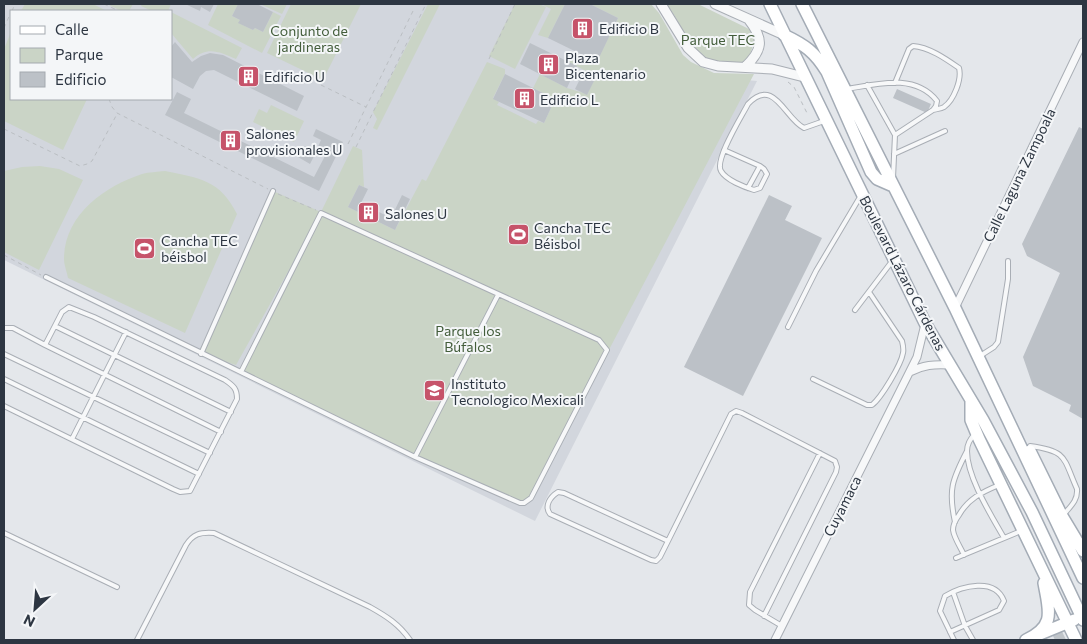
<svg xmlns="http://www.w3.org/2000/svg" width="1087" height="644" font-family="Commissioner,sans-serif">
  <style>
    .built { fill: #d2d6dd; fill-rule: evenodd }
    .green { fill: #cad4c6 }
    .building { fill: #bcc1c7 }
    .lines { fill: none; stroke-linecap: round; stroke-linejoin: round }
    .secondary-tunnel { stroke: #bfc4c9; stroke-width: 10; stroke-dasharray: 10 5; stroke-linecap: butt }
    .service-casing { stroke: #a9aeb5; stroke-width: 6 }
    .minor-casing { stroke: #a9aeb5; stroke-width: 9 }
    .tertiary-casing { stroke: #a9aeb5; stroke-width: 11 }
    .primary-casing { stroke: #a4acb6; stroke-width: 14 }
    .path { stroke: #babec2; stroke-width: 1; stroke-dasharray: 4 4; stroke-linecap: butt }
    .service { stroke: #f7f8f9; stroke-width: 4 }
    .minor { stroke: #f7f8f9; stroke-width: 7 }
    .tertiary { stroke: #f7f8f9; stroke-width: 9 }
    .primary { stroke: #fff; stroke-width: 11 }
    .labels { text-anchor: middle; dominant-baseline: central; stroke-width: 4; stroke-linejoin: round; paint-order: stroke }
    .poi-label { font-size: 14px; fill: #2d3642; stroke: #f4f6f8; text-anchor: start }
    .park-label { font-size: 14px; fill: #435d3b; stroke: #f4f6f8 }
    .street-label { font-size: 14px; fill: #2d3642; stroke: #f4f6f8 }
  </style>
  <rect width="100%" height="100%" fill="#e4e7eb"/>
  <path class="built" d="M4,4H648L682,65L735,79L757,81L535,521L4,260ZM11,11H171V99H11Z"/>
  <path class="green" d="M25,4H93L107,11H21Z
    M107,4H133L129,11H121Z
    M142,4H171L168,11H152L141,6Z
    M218,4H238L232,16L240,20L239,23L253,30L255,28L263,32L273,12L281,16L262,53L208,25Z
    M260,4H287L282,14Z
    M291,4H361L323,80L267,53Z
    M428,4H440L377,130L373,128L377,119L373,112Z
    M515,4H539L546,7L515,69L489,56Z
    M541,4H565L548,38L538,35L551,9Z
    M590,4H651L659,13L683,55L691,62L714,73L754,74L531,498L524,503L415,457L241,372L313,227L236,365L201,354L273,191L321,212L353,146L362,150L364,187L359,185L348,207L395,230L422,179L426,181L487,62L505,69V74L493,98L499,102L497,105L536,124L538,121L544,123L555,99L533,88L540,74L567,88L587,94L596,76L566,61L571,51L597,61L618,18Z
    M666,4H698L749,29L755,40L750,54L741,67C731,65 717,64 707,59C687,50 681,20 666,4Z
    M171,12L242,48L236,59C219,52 208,46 193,59L171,33Z
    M11,32V99H87L63,150L4,121V49Z
    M271,105L304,121L294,142L253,122L259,109L267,113Z
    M40,166L59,169L83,180L39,270L4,252V171L22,167Z
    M165,171C200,178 220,180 237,214L185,333L68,278C67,272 64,265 64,259C64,215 105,186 142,174C149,172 157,172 165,171Z"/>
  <path class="building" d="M185,4H214L210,12L201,7L200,11Z
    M238,4H257L273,12L263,32L255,28L253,30L238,23L240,20L232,16Z
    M565,4H590L618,18L597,62L548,38Z
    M175,42L192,62L201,56L210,53L223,55L304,96L297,111L214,70L206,71L200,76L193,89L171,77V47Z
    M530,43L577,66L567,88L520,64Z
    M584,71L596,77L587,95L575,89Z
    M505,74L555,99L544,123L493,99Z
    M897,89L931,104L927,113L893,98Z
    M177,92L191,99L184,113L314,177L326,154L317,149L321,140L313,136L316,129L343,142L319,191L165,115Z
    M1079,127L1083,129V419L1069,411L1071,405L1033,386L1023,357L1060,273L1027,256L1022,244Z
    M305,146L316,152L310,164L298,157Z
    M359,185L368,189L361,203L391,218L402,195L410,199L395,230L348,207Z
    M769,195L792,206L785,220L822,238L743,396L684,367Z"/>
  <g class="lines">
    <path class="secondary-tunnel" d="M1055,640L1083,626"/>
    <defs>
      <path id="service" d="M895,83L909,49L913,46C929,47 946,59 959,68C962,79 954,100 944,107C941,109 936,109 933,110
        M867,85L895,135
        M847,89C877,84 915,73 937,101L936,106L933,110L895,135L893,178
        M724,150L760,166L748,188
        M894,154L945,131
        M760,166L764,169L767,174L760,188L754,190C744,187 726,180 721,171C714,160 742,116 748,104C774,76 785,119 804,128L824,121
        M46,277L415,457L520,503H524L531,498L607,350L599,340L321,213L241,372
        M855,310L893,260
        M55,326L231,412
        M788,327L816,271L860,197
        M4,328H13L45,345L62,312L69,307L94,317L225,380C234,386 237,389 237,399L190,491L180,492L173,489L4,406
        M45,345L221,432
        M4,354L210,453
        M201,354L273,191
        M980,356L994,347L998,342L1008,279V261
        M4,379L199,474
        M813,379L867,405H872C881,398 901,365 903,353C904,349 903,345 902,341L869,292
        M975,434C970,439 967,444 967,451C967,477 991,515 1004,538
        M72,439L126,332
        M1030,446C1068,451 1063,458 1077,489C1078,500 1071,506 1064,514
        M415,457L498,295
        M558,492L564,493L668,541L660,557L656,561L651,560L550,514C544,506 550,497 558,492Z
        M955,522C948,490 952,480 967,451
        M4,533L117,587
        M668,541L731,414L736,411L742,413L835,461L837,467L836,472L764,616
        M964,555C961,548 954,538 953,530C953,524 956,519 959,515C968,499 982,492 999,485
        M956,558L1021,531
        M953,592L965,626L973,640
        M782,626L755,610L749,605L750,592L820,453
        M950,632L999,610L1004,601C995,577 962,586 945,596L940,611L954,640
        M137,640L186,545C193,534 200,532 214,533L370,607C386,616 399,624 410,640"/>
      <path id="minor" d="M955,308L1083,42
        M910,372C923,365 934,364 950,365
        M775,640L909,373L917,357L925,324"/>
      <path id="tertiary" d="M661,4L688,48L703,62L718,66L772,69L804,77
        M715,4L784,35
        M745,67C763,50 764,39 749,20"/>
      <path id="primary" d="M770,4L925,323L983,420L1032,512L1083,620
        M802,4L955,308L1083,578
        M784,35C805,45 815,52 827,72L871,172L877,179L893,186
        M971,401V420L979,439L1076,640
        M1030,451L1062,516L1083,551
        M1040,634L1074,620
        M1026,640C1056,626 1049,611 1044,583"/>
    </defs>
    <use href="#service" class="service-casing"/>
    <use href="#minor" class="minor-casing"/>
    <use href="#tertiary" class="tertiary-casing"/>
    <use href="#primary" class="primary-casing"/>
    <path class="path" d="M104,4L119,11
      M12,11L15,4
      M4,28L11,12
      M489,59L515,4
      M788,82L794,87L807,113
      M321,85L366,107
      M109,99L112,107L117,113L268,189
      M4,129L80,166L87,164L92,161L117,114
      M348,144L413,11
      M356,147L426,4
      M278,194L316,210
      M4,255L41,275"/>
    <use href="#service" class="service"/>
    <use href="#minor" class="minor"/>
    <use href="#tertiary" class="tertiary"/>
    <use href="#primary" class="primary"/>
  </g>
  <defs>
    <symbol id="building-square" viewBox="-11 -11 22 22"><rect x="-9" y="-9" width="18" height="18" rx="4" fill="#c6536a" stroke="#f4f6f8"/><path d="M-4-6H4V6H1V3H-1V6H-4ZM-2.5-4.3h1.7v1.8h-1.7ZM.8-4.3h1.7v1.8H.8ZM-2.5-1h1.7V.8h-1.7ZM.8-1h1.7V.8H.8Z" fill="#fff"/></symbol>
    <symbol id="stadium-square" viewBox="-11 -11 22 22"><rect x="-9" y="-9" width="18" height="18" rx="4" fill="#c6536a" stroke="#f4f6f8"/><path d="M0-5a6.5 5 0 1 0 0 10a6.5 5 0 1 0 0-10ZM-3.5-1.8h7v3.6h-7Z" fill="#fff"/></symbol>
    <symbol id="university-square" viewBox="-11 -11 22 22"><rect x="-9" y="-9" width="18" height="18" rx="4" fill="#c6536a" stroke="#f4f6f8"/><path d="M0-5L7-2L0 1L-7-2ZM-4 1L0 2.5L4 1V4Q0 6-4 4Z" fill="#fff"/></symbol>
  </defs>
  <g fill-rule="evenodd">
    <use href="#building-square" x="570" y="16" width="25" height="25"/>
    <use href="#building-square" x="536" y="52" width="25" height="25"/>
    <use href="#building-square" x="236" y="64" width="25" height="25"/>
    <use href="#building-square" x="512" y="86" width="25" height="25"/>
    <use href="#building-square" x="218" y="128" width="25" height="25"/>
    <use href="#building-square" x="356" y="200" width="25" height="25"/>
    <use href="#stadium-square" x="506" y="222" width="25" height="25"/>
    <use href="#stadium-square" x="132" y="236" width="25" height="25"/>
    <use href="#university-square" x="422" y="378" width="25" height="25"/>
  </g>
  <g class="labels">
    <g class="poi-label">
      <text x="599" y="28">Edificio B</text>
      <text x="565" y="57">Plaza<tspan x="565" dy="16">Bicentenario</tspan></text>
      <text x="264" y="76">Edificio U</text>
      <text x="540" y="99">Edificio L</text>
      <text x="246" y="133">Salones<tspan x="246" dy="16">provisionales U</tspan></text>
      <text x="385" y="213">Salones U</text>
      <text x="534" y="227">Cancha TEC<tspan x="534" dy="16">Béisbol</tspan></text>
      <text x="161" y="240">Cancha TEC<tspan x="161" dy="16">béisbol</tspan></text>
      <text x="451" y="383">Instituto<tspan x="451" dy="16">Tecnologico Mexicali</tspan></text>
    </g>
    <g class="park-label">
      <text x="309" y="30">Conjunto de<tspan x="309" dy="16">jardineras</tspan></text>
      <text x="718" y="39">Parque TEC</text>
      <text x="468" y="330">Parque los<tspan x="468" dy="16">Búfalos</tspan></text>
    </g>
    <g class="street-label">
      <text transform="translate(1019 175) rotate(-64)">Calle Laguna Zampoala</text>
      <text transform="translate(903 273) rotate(63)">Boulevard Lázaro Cárdenas</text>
      <text transform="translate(842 506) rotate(-63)">Cuyamaca</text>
    </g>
  </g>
  <rect width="1087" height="644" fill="none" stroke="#2d3642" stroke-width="10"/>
  <rect x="10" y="10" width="162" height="90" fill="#f4f6f8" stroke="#a4a9af"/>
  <rect x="20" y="26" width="25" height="8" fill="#ffffff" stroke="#a4a9af"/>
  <text x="55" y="35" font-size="15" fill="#2d3642">Calle</text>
  <rect x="20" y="48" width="25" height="15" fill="#cad4c6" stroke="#a4a9af"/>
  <text x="55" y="60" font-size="15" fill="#2d3642">Parque</text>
  <rect x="20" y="72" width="25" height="15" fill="#bcc1c7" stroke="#a4a9af"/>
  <text x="55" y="85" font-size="15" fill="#2d3642">Edificio</text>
  <g transform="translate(35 609) rotate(206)" stroke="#f4f6f8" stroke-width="4" paint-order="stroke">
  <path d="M0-4L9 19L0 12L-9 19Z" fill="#2d3642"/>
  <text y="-8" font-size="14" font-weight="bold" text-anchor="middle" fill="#2d3642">N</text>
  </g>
</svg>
